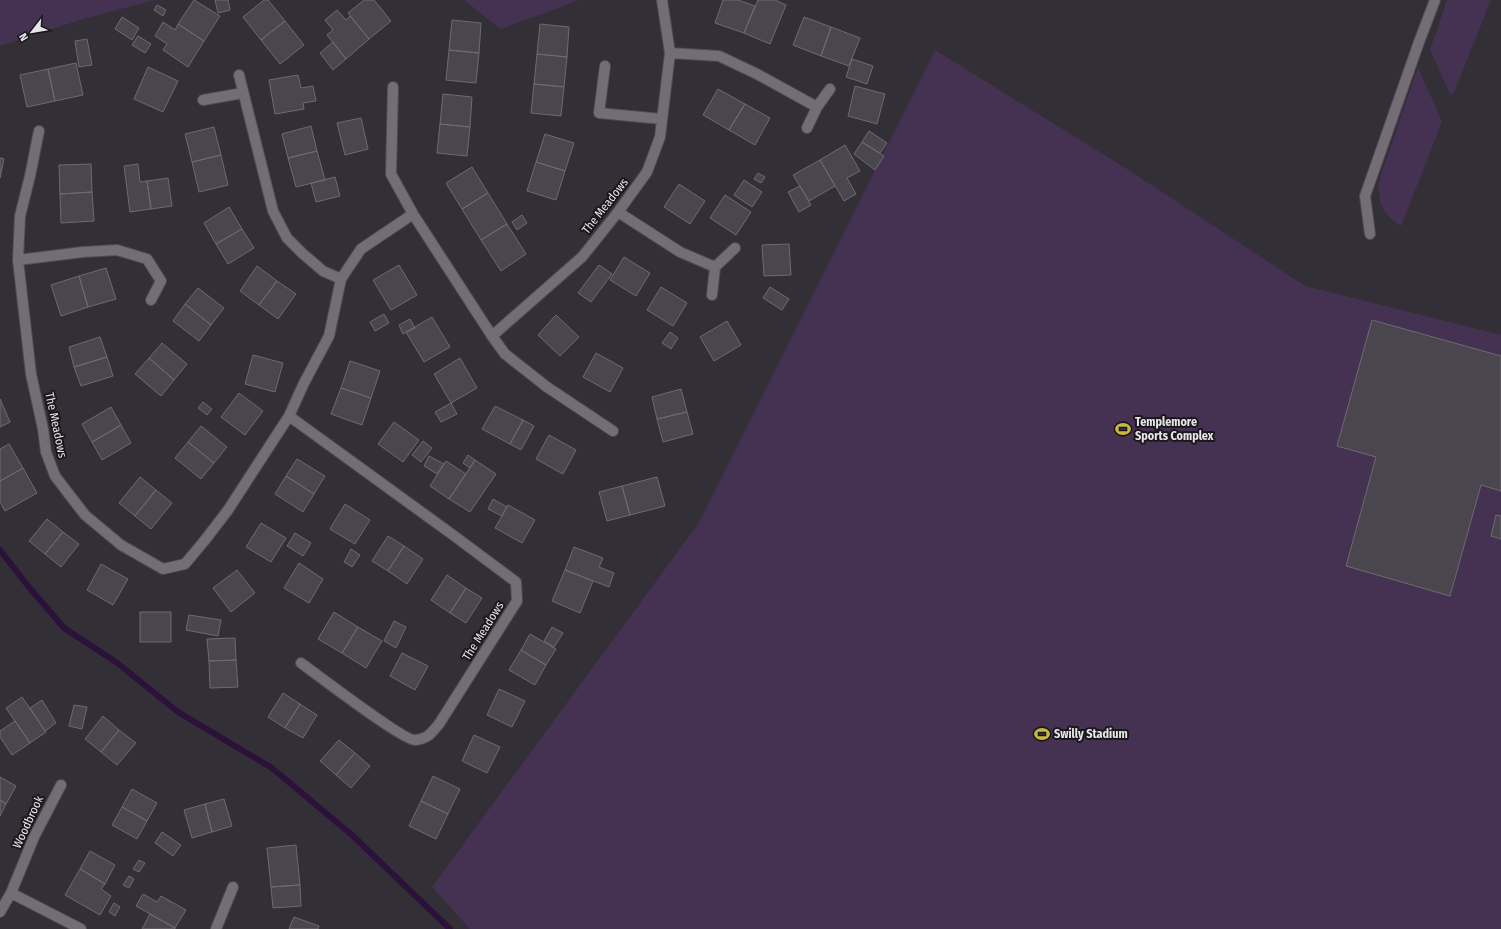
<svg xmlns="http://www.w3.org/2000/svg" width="1501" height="929" font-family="'Fira Sans Condensed',sans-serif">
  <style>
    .green { fill: #453252 }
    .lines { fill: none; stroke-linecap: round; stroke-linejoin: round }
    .stream { stroke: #2c113b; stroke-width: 6 }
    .building { fill: #4a464d; stroke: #6f6a72 }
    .minor-casing { stroke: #504d52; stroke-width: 12 }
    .minor { stroke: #736e76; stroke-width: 10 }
    .labels { text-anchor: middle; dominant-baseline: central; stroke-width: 4; stroke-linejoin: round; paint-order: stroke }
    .street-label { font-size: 12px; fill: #e7e5e9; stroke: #1a181b }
    .poi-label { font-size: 12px; font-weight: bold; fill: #e7e5e9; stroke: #1a181b; text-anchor: start }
  </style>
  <rect width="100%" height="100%" fill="#332f36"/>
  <path class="green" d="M0,0H155L83,19L0,46Z
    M464,0H579L501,29Z
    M1447,0H1491L1453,95L1450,94L1430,50Z
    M935,50L1127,169L1305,286L1501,335V929H470L432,887L698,524Z
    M1418,67L1442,122L1401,226C1383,215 1379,205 1378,184Z"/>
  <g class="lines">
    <path class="stream" d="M0,550L28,586L64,628L116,662L178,712L272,768L352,835L450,929"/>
  </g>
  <path class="building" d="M194,0L220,16L204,41L178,24Z
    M215,0H228L230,10L218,13Z
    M264,0H268L285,21L261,40L243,17Z
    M364,0H374L391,21L369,39L348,13Z
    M723,0H738L755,6L744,33L715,23Z
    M758,0H775L786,5L770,44L744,33Z
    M157,5L166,10L163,16L154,10Z
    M337,10L346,20L350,16L369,39L346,59L327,35L333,30L325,20Z
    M122,17L139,28L132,40L115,29Z
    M804,17L831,27L821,56L793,45Z
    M452,20L481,23L479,53L449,50Z
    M285,21L304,45L280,64L261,40Z
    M163,22L175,30L178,24L204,41L188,67L163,50L167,44L155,36Z
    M540,24L569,27L567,57L537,54Z
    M831,27L860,38L849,66L821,56Z
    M138,36L151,44L145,53L132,45Z
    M87,39L92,65L79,67L75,41Z
    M333,42L346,59L333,70L320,53Z
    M449,50L479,53L476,83L446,80Z
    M537,54L567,57L564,87L534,84Z
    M852,59L873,66L867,84L846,77Z
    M76,63L83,95L55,101L48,69Z
    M148,67L178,81L163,112L134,99Z
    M48,69L55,101L27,107L20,75Z
    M298,75L301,88L313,86L316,101L303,103L304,109L275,114L269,80Z
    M534,84L564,87L561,116L531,113Z
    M855,86L885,94L877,124L848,116Z
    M718,89L745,104L729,130L703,115Z
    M443,94L472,97L470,127L440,124Z
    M745,104L770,118L755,145L729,130Z
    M361,118L368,149L345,155L337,123Z
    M440,124L470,127L467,156L437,153Z
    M311,126L317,151L288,158L282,134Z
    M214,127L221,155L192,162L185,134Z
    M869,131L887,143L880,153L862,142Z
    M545,134L574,143L565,171L536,162Z
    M862,142L884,156L875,170L854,154Z
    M845,145L860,171L847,178L856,194L844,201L820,160Z
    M317,151L325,180L296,187L288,158Z
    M221,155L228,185L199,192L192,162Z
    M0,158L4,159L0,178Z
    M820,160L835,186L809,201L793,175Z
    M536,162L565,171L556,200L527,191Z
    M91,164L92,192L60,194L59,165Z
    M138,164L140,182L147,181L151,209L130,212L124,166Z
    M472,167L488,193L462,209L446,183Z
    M758,173L765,177L761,183L754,179Z
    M335,177L340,196L316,202L311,183Z
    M168,178L172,206L151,209L147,181Z
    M744,180L762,192L752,207L734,195Z
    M679,184L705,201L690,224L664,207Z
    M800,186L811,205L799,212L788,192Z
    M92,192L94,221L61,223L60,194Z
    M488,193L507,224L481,240L462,209Z
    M725,195L751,212L736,235L710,218Z
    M229,207L242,229L216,244L204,223Z
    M522,215L527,223L517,230L512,222Z
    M507,224L526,254L501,271L481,240Z
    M242,229L254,248L228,264L216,244Z
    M789,244L791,275L764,276L762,245Z
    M624,257L650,273L636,296L610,280Z
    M399,265L417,295L391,310L373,280Z
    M599,265L612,274L591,302L578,293Z
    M257,266L277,281L259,305L240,291Z
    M106,268L116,299L88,307L79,276Z
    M79,276L88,307L61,316L51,285Z
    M277,281L296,294L278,319L259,305Z
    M661,287L687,303L673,326L647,310Z
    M770,287L789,299L782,310L763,298Z
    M198,288L224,308L211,325L185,304Z
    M185,304L211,325L199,341L173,321Z
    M384,314L389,323L375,331L370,322Z
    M556,315L579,337L560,356L538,335Z
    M432,317L450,347L424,362L406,332Z
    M410,319L415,328L403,334L399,325Z
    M1372,320L1501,356V491L1481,485L1450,596L1346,566L1376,457L1337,446Z
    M727,321L741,345L714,361L700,337Z
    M670,332L678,338L671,349L662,343Z
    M100,337L107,357L74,367L69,347Z
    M162,343L187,364L174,380L149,358Z
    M596,353L623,368L610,392L583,377Z
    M253,355L283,363L275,392L245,384Z
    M107,357L113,376L81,386L74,367Z
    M149,358L174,380L161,396L135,374Z
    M460,358L477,388L451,403L434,374Z
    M350,361L380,371L371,398L341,388Z
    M341,388L371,398L362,425L331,414Z
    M681,389L687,412L657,419L652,397Z
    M239,393L263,411L245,435L221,417Z
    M0,399L10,422L0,427Z
    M203,402L212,409L207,415L198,408Z
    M451,403L457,414L441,422L435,412Z
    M495,406L523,420L510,444L482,429Z
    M111,407L121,425L92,442L82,424Z
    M687,412L693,434L663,442L657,419Z
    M523,420L534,426L521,450L510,444Z
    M394,422L419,440L403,462L378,444Z
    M121,425L131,443L102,460L92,442Z
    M201,426L227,447L214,463L188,442Z
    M549,435L576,450L563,474L536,459Z
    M423,441L432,448L421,462L412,455Z
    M188,442L214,463L201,479L175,458Z
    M9,444L23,468L0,481V449Z
    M468,455L475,460L470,468L463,463Z
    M429,456L444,464L437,474L424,466Z
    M297,459L325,476L314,494L286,476Z
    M475,460L496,474L470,512L449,499Z
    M446,461L466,474L449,499L430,486Z
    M23,468L37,493L5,511L0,502V481Z
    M286,476L314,494L303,512L275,494Z
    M140,477L156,490L135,516L119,503Z
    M657,477L665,506L630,515L622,486Z
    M622,486L630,515L607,521L599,492Z
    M156,490L172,503L151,529L135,516Z
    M493,499L507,507L502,516L488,509Z
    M345,504L370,520L355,544L330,529Z
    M508,505L535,520L522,543L495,528Z
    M1496,515L1501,516V539L1491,536Z
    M47,519L63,532L45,554L29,541Z
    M261,523L286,538L271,562L246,547Z
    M63,532L79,544L61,567L45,554Z
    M295,533L311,543L303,556L287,546Z
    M388,536L404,546L388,571L372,561Z
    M404,546L423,559L407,584L388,571Z
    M574,547L603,558L599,567L614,573L609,587L565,570Z
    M351,549L360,555L352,567L344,562Z
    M299,563L323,579L309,603L284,588Z
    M101,564L128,579L113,605L87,590Z
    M237,570L255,593L231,612L213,588Z
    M565,570L593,581L580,613L552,601Z
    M447,575L466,588L450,613L431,600Z
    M466,588L482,598L466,623L450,613Z
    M140,612H171V642H140Z
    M334,612L358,627L342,653L318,639Z
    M189,615L221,620L218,636L186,630Z
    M394,621L406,627L396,648L384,641Z
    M358,627L382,641L366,668L342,653Z
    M552,627L563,633L554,647L544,641Z
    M530,634L556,649L546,665L521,650Z
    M235,638L236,660L209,661L207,639Z
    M521,650L546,665L535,685L509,670Z
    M402,653L428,666L415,690L390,676Z
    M236,660L238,687L210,688L209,661Z
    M499,689L525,701L512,727L487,715Z
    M283,693L300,704L285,728L268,717Z
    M22,697L46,732L30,743L6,708Z
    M42,700L56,723L45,731L30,708Z
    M300,704L317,715L303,738L285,728Z
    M74,705L87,707L82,729L69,726Z
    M103,716L119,730L101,752L85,739Z
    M15,721L30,743L12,755L0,737V731Z
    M119,730L136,743L117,765L101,752Z
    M474,735L500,747L487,773L462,761Z
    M339,740L355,753L336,775L320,761Z
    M355,753L370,766L351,788L336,775Z
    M433,776L460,789L448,814L421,801Z
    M0,777L16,786L6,804L0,800Z
    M132,789L157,803L147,821L122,807Z
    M224,799L232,826L212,832L205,804Z
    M0,800L6,804L0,816Z
    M421,801L448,814L436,839L409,826Z
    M205,804L212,832L192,838L184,810Z
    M122,807L147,821L137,839L112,825Z
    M162,832L181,845L173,856L155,843Z
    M296,845L300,885L271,887L267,848Z
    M90,851L115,865L105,884L80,869Z
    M139,860L145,863L139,872L133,869Z
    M80,869L105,884L101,889L111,896L100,915L65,895Z
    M129,876L134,879L129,888L123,885Z
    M300,885L301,906L273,908L271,887Z
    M143,894L157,902L161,896L186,910L175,928L136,906Z
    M114,903L120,907L115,916L109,912Z
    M150,914L175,928V929H142Z
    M294,917L319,926L318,929H289Z"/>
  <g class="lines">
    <defs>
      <path id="minor" d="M670,53L719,56L757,74L817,107
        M605,66L599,113L662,119
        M239,75L273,211L287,238L302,253L323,271L341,279
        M393,87L391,174L413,214L492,336L505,354L547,387L613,431
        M203,100L243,93
        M807,128L817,107L830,89
        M39,131L30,176L20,216L18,260L31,374L43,429L46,452L55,476L85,515L121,545L163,569L185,564L205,540L228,510L289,416L304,383L329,336L341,279L361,249L413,214
        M618,212L680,252L715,267
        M1370,234L1365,196L1419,42L1435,0
        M18,260L83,252L117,250L147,259L161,281L151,300
        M712,295L715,267L735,248
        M492,336L582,257L618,212L647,172L660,137L670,53L662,0
        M289,416L453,535L516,582L517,601L439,724C431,733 428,739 415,740C404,741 316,674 301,663
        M11,893L81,929
        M0,912L11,893L34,837L61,785
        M216,929L233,887"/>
    </defs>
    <use href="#minor" class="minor-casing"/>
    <use href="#minor" class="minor"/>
  </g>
  <defs>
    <symbol id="stadium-bare" viewBox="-9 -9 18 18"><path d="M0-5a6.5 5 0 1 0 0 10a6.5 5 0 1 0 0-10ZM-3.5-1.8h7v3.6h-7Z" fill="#cbba39" stroke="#1a181b" stroke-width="2.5" paint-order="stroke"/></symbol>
  </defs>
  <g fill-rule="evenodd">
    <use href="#stadium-bare" x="1112" y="418" width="22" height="22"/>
    <use href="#stadium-bare" x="1031" y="723" width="22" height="22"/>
  </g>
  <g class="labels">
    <g class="street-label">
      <text transform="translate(605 206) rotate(-52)">The Meadows</text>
      <text transform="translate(56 425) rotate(78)">The Meadows</text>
      <text transform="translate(483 631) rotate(-58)">The Meadows</text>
      <text transform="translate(28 822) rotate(-65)">Woodbrook</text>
    </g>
    <g class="poi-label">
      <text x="1135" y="422">Templemore<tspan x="1135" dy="14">Sports Complex</tspan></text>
      <text x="1054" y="734">Swilly Stadium</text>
    </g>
  </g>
  <g transform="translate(32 32) rotate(239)" stroke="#1a181b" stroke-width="3" paint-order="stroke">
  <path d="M0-3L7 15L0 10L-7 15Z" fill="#e7e5e9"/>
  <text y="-6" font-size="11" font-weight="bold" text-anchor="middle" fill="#e7e5e9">N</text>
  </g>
</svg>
